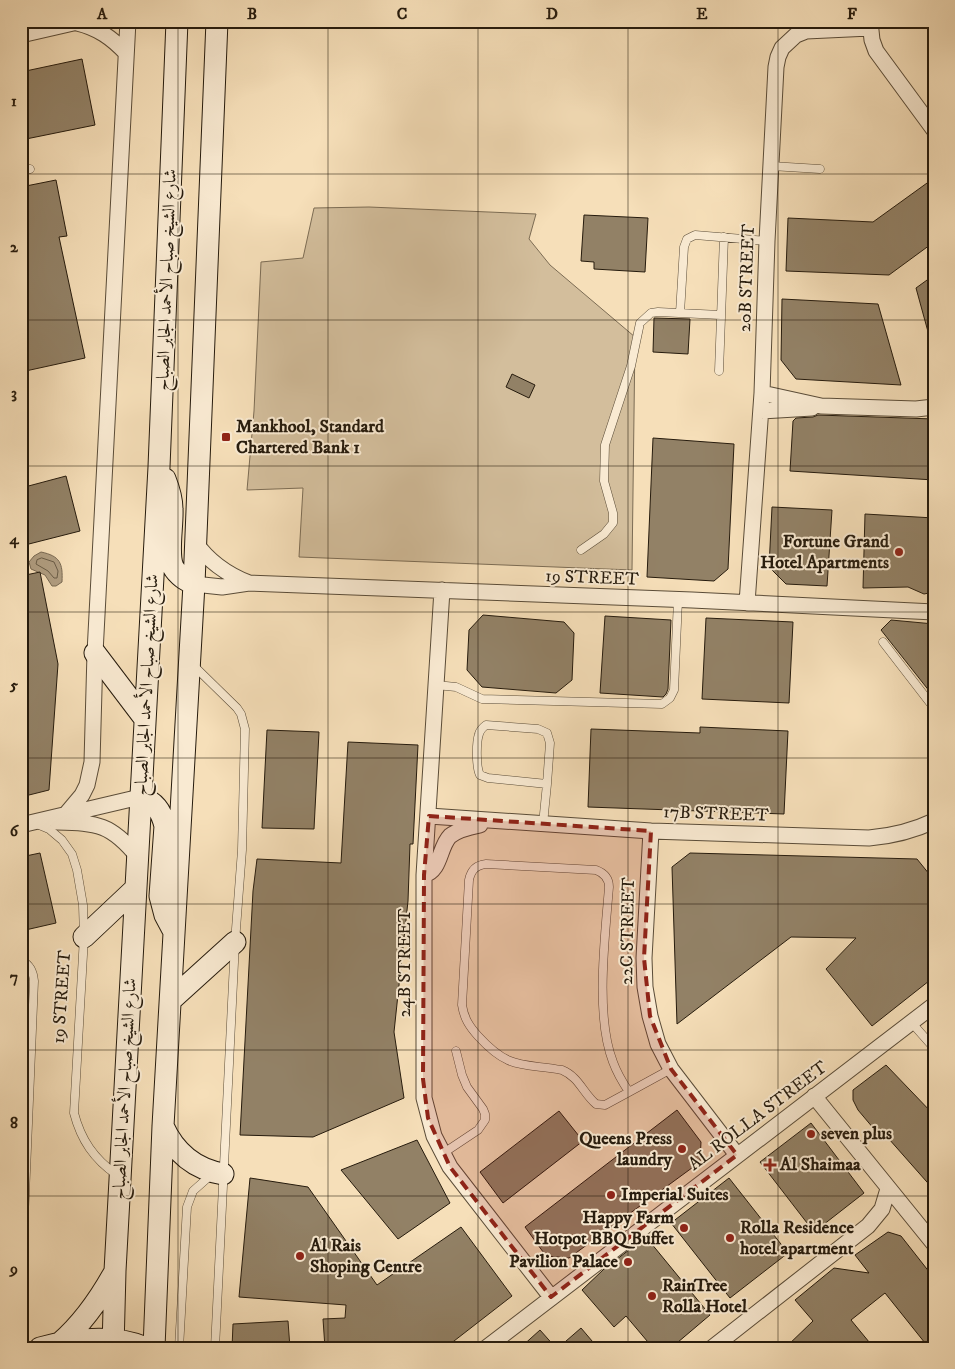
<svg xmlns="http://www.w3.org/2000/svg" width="955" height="1369" font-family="'IM FELL DW Pica',Amiri,serif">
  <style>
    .green { fill: #d3be9c; stroke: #7c6c54 }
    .water { fill: #af9c7f; stroke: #786851 }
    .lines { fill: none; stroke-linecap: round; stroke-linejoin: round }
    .shore { stroke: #6a5c46; stroke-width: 1 }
    .building { fill: #928166; stroke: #261b0d }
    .lane-casing { stroke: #5a4c38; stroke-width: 9 }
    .street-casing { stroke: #5a4c38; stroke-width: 17 }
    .secondary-casing { stroke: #261b0d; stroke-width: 23 }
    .lane { stroke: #f9ead2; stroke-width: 8 }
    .street { stroke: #f9ead2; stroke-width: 15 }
    .secondary { stroke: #f9ead2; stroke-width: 21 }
    .marked { fill: #8f2418; fill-opacity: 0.2; stroke: #8f2418; stroke-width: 4; stroke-dasharray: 10 6; stroke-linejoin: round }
    .grid { fill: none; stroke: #261b0d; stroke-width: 1; stroke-opacity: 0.55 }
    .poi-dot { fill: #8f2418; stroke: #f9ead2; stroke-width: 2 }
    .labels { text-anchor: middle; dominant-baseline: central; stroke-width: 4; stroke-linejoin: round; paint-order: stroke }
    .street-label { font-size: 18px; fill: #261b0d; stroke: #f9ead2 }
    .poi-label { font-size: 18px; font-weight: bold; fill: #261b0d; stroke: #f9ead2; text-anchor: start }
    .neatline { fill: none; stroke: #261b0d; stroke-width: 2 }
    .grid-label { font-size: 16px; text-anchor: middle; font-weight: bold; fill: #261b0d }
  </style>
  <rect width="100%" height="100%" fill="#f6dfb9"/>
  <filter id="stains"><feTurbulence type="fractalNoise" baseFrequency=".004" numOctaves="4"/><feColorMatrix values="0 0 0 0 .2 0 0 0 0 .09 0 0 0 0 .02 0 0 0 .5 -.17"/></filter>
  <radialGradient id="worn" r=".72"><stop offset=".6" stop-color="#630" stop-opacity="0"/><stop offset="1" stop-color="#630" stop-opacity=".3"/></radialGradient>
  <path class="green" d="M369,207L536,214L529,239L550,265L635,337L632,570L299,557L303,488L247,490L254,411L261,262L303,258L314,208Z"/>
  <path class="water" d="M41,552C60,556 63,563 62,582L56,586H52L45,575L31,569L29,562L34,556Z"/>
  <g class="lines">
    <path class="shore" d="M42,558L54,562L58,571L57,578H54L48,571L36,564L37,560Z"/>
  </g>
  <path class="building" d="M82,59L95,125L21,140V72Z
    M934,178V242L889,275L786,271L788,218L873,222Z
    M56,180L67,236L59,237L85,358L21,372V187Z
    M584,215L648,218L645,272L594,269V262L581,261Z
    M934,275V339H930L916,288Z
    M782,299L878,304L901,385L796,379L781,360Z
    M654,318L690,319L688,354L653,352Z
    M512,374L535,385L529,398L506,387Z
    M818,415L934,419V480L790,471L793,421L796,418L813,417Z
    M653,438L734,444L728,569L714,581L647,577Z
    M66,476L80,531L21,546V488Z
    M772,507L832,510L827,586L786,584L769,567Z
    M865,514L934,518V592L924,594L908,587L863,588Z
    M40,572L58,664L49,790L21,797V576Z
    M483,615L564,622L574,633L572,680L556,693L482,687L467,670L469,630Z
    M605,616L671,620L668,689L666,694L663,697L600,693Z
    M706,618L793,622L789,703L702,699Z
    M891,620L934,624V697L881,630Z
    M700,727L788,731L784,814L588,807L591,729L700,733Z
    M267,730L319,732L314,829L262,828Z
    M348,742L418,745L413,844H410L408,901L394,1032L404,1098L313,1137L240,1135L253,891L257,859L341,863Z
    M40,853L56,923L21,931V857Z
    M690,853L917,859L934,880V977L872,1026L826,969L856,938L791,937L677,1024L672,867Z
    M886,1065L934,1115V1190L881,1130L878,1132L874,1129L858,1110L853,1100V1090Z
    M677,1110L701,1142L700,1162L569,1258L546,1256L525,1227Z
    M559,1111L583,1141L503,1203L480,1172Z
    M811,1123L864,1193L814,1232L760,1162Z
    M417,1140L450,1203L398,1239L341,1170Z
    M250,1178L308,1187L377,1285L461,1227L512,1296L445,1348H325L323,1319L345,1318L346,1305L239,1297Z
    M729,1178L788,1253L730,1298L671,1223Z
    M888,1232L901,1236L934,1278V1348H929L885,1293L851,1320L874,1348H785L813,1321L795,1300L834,1268L869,1273L855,1255Z
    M646,1237L710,1315L671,1348H653L626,1316L614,1327L582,1290L604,1269Z
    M288,1321L290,1348H232L233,1324Z
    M581,1328L598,1348H558Z
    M540,1330L556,1348H520Z"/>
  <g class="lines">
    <defs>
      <path id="lane" d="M771,166L820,169
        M21,171L30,169
        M680,313L684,247L687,239L695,235L767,241
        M719,371L724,237
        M581,550L604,534L613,523V513L604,481L605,445L631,366L640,323L651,313L658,312L721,315
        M883,642L934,708
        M192,664L237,708L241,714L245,729L242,850L235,942L215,1348
        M436,685L456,687L482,699L662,704L670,698L674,690L678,600
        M486,725L538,729L547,733L550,743L547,784L488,778L480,775C476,767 476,743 479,734C480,730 482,728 486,725Z
        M37,824L49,829L62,840L72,854L77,870L83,905L84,937L74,1113C81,1140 94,1159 117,1175
        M543,824L547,784
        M486,864L596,870C604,873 609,878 609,887C605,937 595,1016 613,1062C617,1073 623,1083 629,1092L605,1105L596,1104C583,1093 579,1077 562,1070C521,1063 509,1070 478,1036C469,1026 464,1018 462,1005L469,880C471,870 476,865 486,864Z
        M21,960C30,965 33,971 34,981L21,1290
        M911,1022L934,1048
        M21,1085L25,1100
        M629,1092L671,1069
        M442,1154L478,1130L485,1120V1114L483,1109L467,1087L462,1075L456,1051
        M179,1348L187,1207L193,1191L211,1175"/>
      <path id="street" d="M870,21L872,40L876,51L934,130
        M77,23C98,28 112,38 126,53
        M21,35L82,21
        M762,393L821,406L916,409L934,407
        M761,411L812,408
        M195,542C209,562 226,574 249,583
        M194,584L222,587L249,583L692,600L934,612
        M442,590L424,875V1098L434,1136L450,1167L551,1297
        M747,603L762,393L767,241L776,67L778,57L782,48L796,35L806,31L870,28
        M66,814L82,795L87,785L92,762L95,653L128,21
        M429,816L651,831L869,838C893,836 913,831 934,821
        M57,822C98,823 111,824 138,857
        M21,825L140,797
        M651,831L644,958L645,987L650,1016L658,1044L671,1069L737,1155
        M424,875C441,871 439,847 450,836C459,829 470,827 480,825
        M814,1096L934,1244
        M486,1348L934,1005
        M712,1348L868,1226L882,1209L888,1189"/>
      <path id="secondary" d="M165,479C169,489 172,498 172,509C173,525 167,554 173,567C178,576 186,580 194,584
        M95,653L145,719
        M140,797C155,802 161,810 165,826L160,896L165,915L173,930
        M84,937L136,888
        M171,1000L235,942
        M163,1126C175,1153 195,1169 223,1174
        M60,1343C83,1323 99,1300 114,1273
        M40,1348C74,1339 113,1334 146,1348
        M113,1348L115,1271L159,467L177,21
        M154,1348L163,1126L194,584L217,21"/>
    </defs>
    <use href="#lane" class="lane-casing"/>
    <use href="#street" class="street-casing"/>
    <use href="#secondary" class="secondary-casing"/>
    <use href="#lane" class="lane"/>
    <use href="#street" class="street"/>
    <use href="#secondary" class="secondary"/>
  </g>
  <path class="marked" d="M429,816L651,831L644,958L650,1016L671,1069L737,1155L551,1297L450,1167L428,1118L423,1079L424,875Z"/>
  <path class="grid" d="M178,21V1348M328,21V1348M478,21V1348M628,21V1348M778,21V1348M21,174H934M21,320H934M21,466H934M21,612H934M21,758H934M21,904H934M21,1050H934M21,1196H934"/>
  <g class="poi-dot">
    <rect x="221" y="432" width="10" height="10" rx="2.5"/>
    <circle cx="899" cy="552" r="5"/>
    <circle cx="811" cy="1134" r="5"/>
    <circle cx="682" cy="1149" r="5"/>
    <path d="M767.5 1157.5h5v5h5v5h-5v5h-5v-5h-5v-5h5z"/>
    <circle cx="611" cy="1195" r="5"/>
    <circle cx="684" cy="1228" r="5"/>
    <circle cx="730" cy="1238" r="5"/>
    <circle cx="300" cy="1256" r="5"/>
    <circle cx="628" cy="1262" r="5"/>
    <circle cx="652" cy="1296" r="5"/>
  </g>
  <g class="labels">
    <g class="street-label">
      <text transform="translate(747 278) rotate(-88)">20B STREET</text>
      <text transform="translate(167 280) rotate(-88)">شارع الشيخ صباح الأحمد الجابر الصباح</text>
      <text transform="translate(592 578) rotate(2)">19 STREET</text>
      <text transform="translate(147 685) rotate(-87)">شارع الشيخ صباح الأحمد الجابر الصباح</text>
      <text transform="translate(716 814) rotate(2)">17B STREET</text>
      <text transform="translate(628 931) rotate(-89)">22C STREET</text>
      <text transform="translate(405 963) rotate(-90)">24B STREET</text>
      <text transform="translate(62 997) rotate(-86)">19 STREET</text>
      <text transform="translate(125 1089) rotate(-87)">شارع الشيخ صباح الأحمد الجابر الصباح</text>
      <text transform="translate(758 1116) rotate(-37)">AL ROLLA STREET</text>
    </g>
    <g class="poi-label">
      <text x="236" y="427">Mankhool, Standard<tspan x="236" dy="21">Chartered Bank 1</tspan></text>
      <text x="889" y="542" text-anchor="end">Fortune Grand<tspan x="889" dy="21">Hotel Apartments</tspan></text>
      <text x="821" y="1134">seven plus</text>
      <text x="672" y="1139" text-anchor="end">Queens Press<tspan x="672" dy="21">laundry</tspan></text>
      <text x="780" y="1165">Al Shaimaa</text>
      <text x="621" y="1195">Imperial Suites</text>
      <text x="674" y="1218" text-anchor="end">Happy Farm<tspan x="674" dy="21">Hotpot BBQ Buffet</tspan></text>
      <text x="740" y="1228">Rolla Residence<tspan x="740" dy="21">hotel apartment</tspan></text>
      <text x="310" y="1246">Al Rais<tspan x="310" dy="21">Shoping Centre</tspan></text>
      <text x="618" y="1262" text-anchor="end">Pavilion Palace</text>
      <text x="662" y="1286">RainTree<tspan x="662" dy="21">Rolla Hotel</tspan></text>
    </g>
  </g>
  <rect width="955" height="1369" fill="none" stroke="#f6dfb9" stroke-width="55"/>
  <rect x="28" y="28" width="900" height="1314" class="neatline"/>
  <g class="grid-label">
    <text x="102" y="19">A</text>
    <text x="252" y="19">B</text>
    <text x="402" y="19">C</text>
    <text x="552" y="19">D</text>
    <text x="702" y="19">E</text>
    <text x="852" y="19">F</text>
    <text x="14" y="106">1</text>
    <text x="14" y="252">2</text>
    <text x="14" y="398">3</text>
    <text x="14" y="544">4</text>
    <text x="14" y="690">5</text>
    <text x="14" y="836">6</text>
    <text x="14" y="982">7</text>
    <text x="14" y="1128">8</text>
    <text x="14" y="1274">9</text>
  </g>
  <rect width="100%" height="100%" filter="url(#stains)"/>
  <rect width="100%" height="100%" fill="url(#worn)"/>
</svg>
